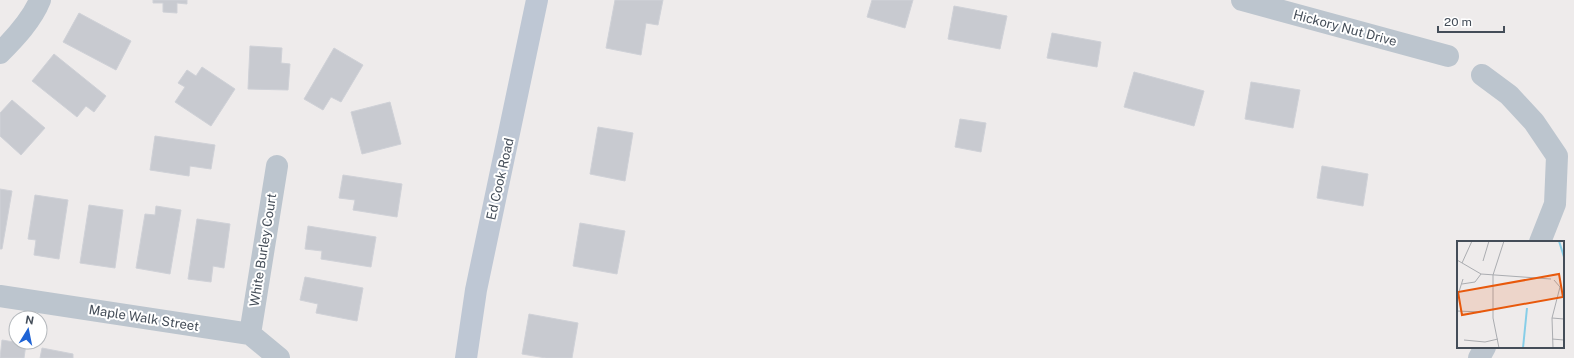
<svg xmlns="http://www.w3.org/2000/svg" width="1574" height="358" font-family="'Public Sans',sans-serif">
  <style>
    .building { fill: #c8cad0; stroke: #cfd1d7 }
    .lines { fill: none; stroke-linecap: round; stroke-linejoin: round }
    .street { stroke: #bcc5ce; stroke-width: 22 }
    .secondary { stroke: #bec7d4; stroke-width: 22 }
    .labels { text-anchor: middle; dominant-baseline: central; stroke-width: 4; stroke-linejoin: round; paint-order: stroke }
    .street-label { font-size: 13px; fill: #444d58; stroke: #fff }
    .inset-river { fill: none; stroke: #87cee8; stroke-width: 2 }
    .inset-road { fill: none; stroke: #aaacb0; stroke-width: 1 }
    .view { fill: #e8590c; fill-opacity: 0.15; stroke: #e8590c; stroke-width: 2 }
    .inset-edge { fill: none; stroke: #444d58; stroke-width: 2 }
  </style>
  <rect width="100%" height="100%" fill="#eeebeb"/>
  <path class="building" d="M153,0H187V4L177,3V13L163,12V3H153Z
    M615,0H663L658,25L646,23L641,55L606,48Z
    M872,0H913L905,28L867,17Z
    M954,6L1007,16L1000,49L948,39Z
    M79,13L131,41L116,70L63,42Z
    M1052,33L1101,42L1097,67L1047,58Z
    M250,46L282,48L281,63L290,64L288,90L248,89Z
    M334,48L363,65L341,102L331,97L323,110L304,99Z
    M54,54L106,96L94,112L86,106L77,117L32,81Z
    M202,67L235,89L211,126L175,102L185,87L178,83L187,70L196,76Z
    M1134,72L1204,91L1194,126L1124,107Z
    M1251,82L1300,90L1293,128L1245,119Z
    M12,100L45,128L21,155L0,136V113Z
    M390,102L401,144L362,154L351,112Z
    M960,119L986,123L981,152L955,147Z
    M598,127L633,133L625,181L590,174Z
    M155,136L215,145L211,169L190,166L189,176L150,170Z
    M1322,166L1368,174L1363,206L1317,198Z
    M343,175L402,184L397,217L353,210L355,200L339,198Z
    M0,189L12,191L2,249H0Z
    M35,195L68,200L59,259L34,255L36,240L28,239Z
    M89,205L123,210L115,268L80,263Z
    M156,206L181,210L170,274L136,268L145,214L155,215Z
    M197,219L230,224L224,268L213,266L211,282L188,279Z
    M580,223L625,231L617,274L573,266Z
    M308,226L376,237L371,267L321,259L322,251L305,249Z
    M305,277L363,288L357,321L316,313L318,304L300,300Z
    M529,314L578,323L572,358H546L522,354Z
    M2,340L26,344L24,358H0Z
    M42,348L73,354V358H40Z"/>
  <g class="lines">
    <path class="street" d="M1242,0L1448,56
      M0,53C15,38 32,20 40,0
      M1482,75L1509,95L1534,122L1557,156L1555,204L1540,242
      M0,296L250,334L279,358
      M250,334L277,166
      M1479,358L1485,347"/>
    <path class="secondary" d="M466,358L476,290L537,0"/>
  </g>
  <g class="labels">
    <g class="street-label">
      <text transform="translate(1345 28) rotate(15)">Hickory Nut Drive</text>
      <text transform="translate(500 179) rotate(-77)">Ed Cook Road</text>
      <text transform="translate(263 250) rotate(-81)">White Burley Court</text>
      <text transform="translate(144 318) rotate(9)">Maple Walk Street</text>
    </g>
  </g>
  <g transform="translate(1457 241)">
    <rect width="107" height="107" fill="#eeebeb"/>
    <path class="inset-river" d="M102,0L107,16M66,107L70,67"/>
    <path class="inset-road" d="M0,19L24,33L94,38M26,20L32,0M5,22L15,0M5,43L18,41L24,33M0,57L6,38M0,70L24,71M95,77L107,78M95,98L107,99M7,99L28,101L41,98M42,107L36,77V34L47,0M96,107L95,77L103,46L97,39"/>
    <path class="view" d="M102,33L106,56L5,74L1,51Z"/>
    <rect width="107" height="107" class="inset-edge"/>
  </g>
  <g transform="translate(28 330) rotate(10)"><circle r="19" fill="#ffffff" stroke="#b4b8bc"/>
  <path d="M0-3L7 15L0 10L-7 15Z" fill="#1e63d5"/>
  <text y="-6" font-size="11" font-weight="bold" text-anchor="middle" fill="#444d58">N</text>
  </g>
  <path d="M1438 26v6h66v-6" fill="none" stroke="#444d58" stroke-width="2"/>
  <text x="1444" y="26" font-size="12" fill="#444d58" stroke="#ffffff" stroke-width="3" paint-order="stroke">20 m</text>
</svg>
